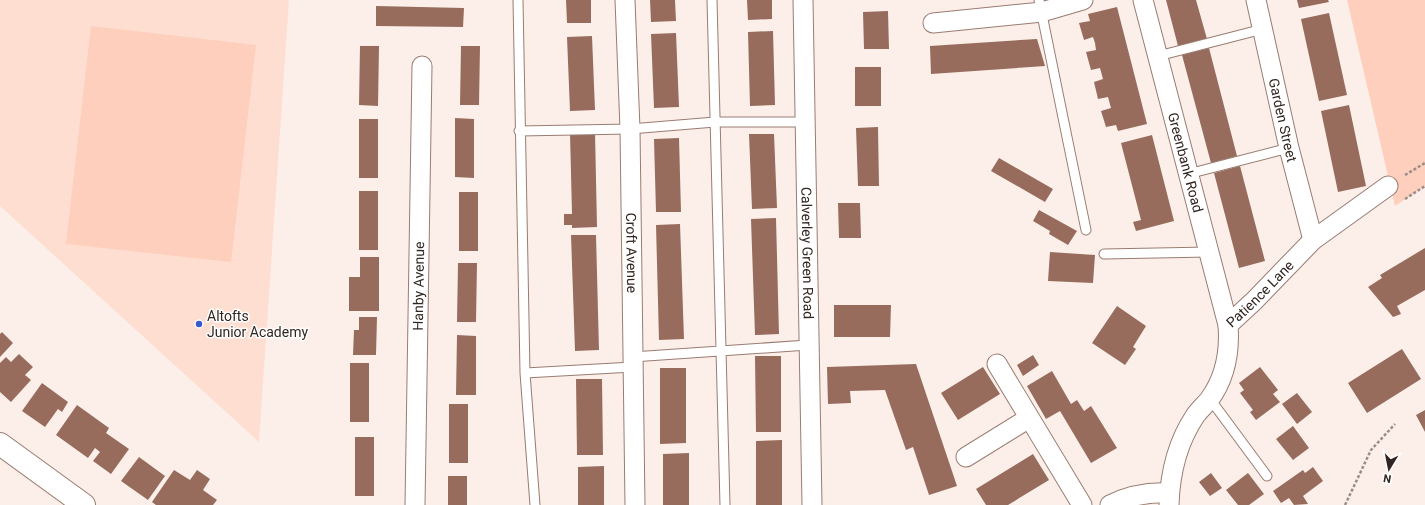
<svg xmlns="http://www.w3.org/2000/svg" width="1425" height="505" font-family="Roboto,sans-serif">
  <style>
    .built { fill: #fdded1 }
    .green { fill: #fecfbd }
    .building { fill: #976c5c }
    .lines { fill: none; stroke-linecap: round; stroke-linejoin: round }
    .lane-casing { stroke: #997c71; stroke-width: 11 }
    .street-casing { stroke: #997c71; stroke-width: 21 }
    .secondary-casing { stroke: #997c71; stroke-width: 24 }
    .path { stroke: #9a8d88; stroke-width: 2.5; stroke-dasharray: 3 2; stroke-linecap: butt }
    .lane { stroke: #fff; stroke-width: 9 }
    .street { stroke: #fff; stroke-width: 19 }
    .secondary { stroke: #fff; stroke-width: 22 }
    .poi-dot { fill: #385acb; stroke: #fff; stroke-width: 1.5 }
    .labels { text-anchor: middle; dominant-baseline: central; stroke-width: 3; stroke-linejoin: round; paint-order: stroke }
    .street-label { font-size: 14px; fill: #312520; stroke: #fff }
    .poi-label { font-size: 14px; fill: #312520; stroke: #fff; text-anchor: start }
  </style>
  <rect width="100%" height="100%" fill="#fcefea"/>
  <path class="built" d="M0,0H289L259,442L0,206Z"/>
  <path class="green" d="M1347,0H1425V186L1395,206Z
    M91,26L256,45L231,262L66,244Z"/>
  <path class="building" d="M566,0H591V23H567Z
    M650,0H675L676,21L651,22Z
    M747,0H772V19L748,20Z
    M1166,0H1196L1207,39L1178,46Z
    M1297,0H1328L1329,2L1299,8Z
    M376,6L464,8L463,27L376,26Z
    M1117,7L1147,124L1118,131L1116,125L1106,127L1101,111L1111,108L1108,97L1098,99L1094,82L1103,79L1100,68L1091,70L1086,52L1096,50L1095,43L1093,37L1084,40L1079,23L1090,21L1088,14Z
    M888,11L889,49H864L863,12Z
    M1329,13L1347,95L1319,101L1301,19Z
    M773,31L775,105L750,106L748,32Z
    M676,33L679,107L654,108L651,34Z
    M592,36L595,110L570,111L567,37Z
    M1037,39L1045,66L931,74L930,46Z
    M360,46H379L378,106L359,105Z
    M461,46H480L479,105H460Z
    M1209,48L1237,156L1211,163L1182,55Z
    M855,67H881V106H855Z
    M1349,105L1366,186L1338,192L1321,111Z
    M455,118L474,119V178L455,177Z
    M359,119H378V178H359Z
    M878,127L879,186H858L856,128Z
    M595,132L597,227L572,228V225H564V214H572L570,133Z
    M749,134H774L777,208L752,209Z
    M1152,135L1174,221L1136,231L1133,222L1141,220L1121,143Z
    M679,138L681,212H656L654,139Z
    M999,158L1053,189L1045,202L991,171Z
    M1240,166L1265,261L1239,268L1214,173Z
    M359,191H378V250H359Z
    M459,192H478V251H459Z
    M838,203H860L861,238H839Z
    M1039,210L1077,231L1068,245L1049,234L1050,231L1033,221Z
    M776,218L779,334L755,335L751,219Z
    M680,224L684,339L659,340L656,225Z
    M571,235H596L599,350L575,351Z
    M1425,248V290L1397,306L1401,314L1393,317L1368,287L1382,278L1380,275Z
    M1050,252L1095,255L1093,283L1048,281Z
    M360,257H379V311H349V277H360Z
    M458,263H477L476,322H457Z
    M834,305H891L890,337H834Z
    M1117,306L1146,326L1133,347L1136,349L1125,365L1092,343Z
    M359,317H377L376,355H353L354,330H359Z
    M2,332L13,343L0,357V334Z
    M457,335L476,336V395H456Z
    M1402,349L1421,379L1367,413L1348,383Z
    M19,354L33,367L25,375L31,380L11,402L0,392V363L6,357L11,362Z
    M1033,355L1039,365L1023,376L1017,365Z
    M755,356H781V432H756Z
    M350,363H369V422H350Z
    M916,364L957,486L929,495L913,447L906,450L885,390L850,391L851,403L828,404L827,367Z
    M983,367L1000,394L958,420L941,393Z
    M1260,367L1278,390L1273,394L1280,402L1256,420L1250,412L1253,410L1240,393L1244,390L1239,383Z
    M660,368H686V443L660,444Z
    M1052,371L1071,404L1077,400L1084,411L1091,406L1117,448L1091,463L1060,411L1046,419L1027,386Z
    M576,379H602L603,455H577Z
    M42,383L68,402L62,412L58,409L45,427L22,411Z
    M1297,393L1312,412L1297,424L1282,404Z
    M449,404H468V463H449Z
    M77,405L109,428L106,433L129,449L111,474L93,461L100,452L95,448L88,458L56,435Z
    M1425,410V432L1416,415Z
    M1293,426L1309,448L1293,460L1276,439Z
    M355,437H374V496H355Z
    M782,440V505H756V441Z
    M689,453V505H663V454Z
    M1033,454L1049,480L1008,505H986L976,489Z
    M139,457L165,476L148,500L121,481Z
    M604,466V505H578V467Z
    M1313,467L1323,481L1303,496L1308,504L1294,505L1289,498L1281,503L1273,491L1303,470L1305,473Z
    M174,470L190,480L197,470L210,479L203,490L217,500L213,505H156L152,502Z
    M1211,473L1222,488L1210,496L1199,482Z
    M1248,473L1264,494L1249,505H1238L1226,490Z
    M448,476H467V505H448Z"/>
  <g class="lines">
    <defs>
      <path id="lane" d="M518,0L525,373L535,505
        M712,0L725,505
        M1039,0L1086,230
        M1158,56L1263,29
        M519,131L630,129L715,122H805
        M1188,174L1289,148
        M1104,254L1209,252
        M632,357L808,345
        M525,373L633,367
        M1210,399L1267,476"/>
      <g id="street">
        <path id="s1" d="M625,0L630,129L635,505"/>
        <path id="s2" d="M803,0L812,505"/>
        <path id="s3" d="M1143,0L1228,325"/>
        <path id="s4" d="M1256,0L1289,148L1313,240"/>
        <path d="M933,23L1042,12L1083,0"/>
        <path d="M997,364L1082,505"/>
        <path d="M966,457L1029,418"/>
        <path id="s5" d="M415,505L422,66"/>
        <path d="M1110,505C1130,495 1148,492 1169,493"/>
        <path id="s6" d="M1169,505C1170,473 1177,443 1195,416C1199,410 1205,405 1209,400C1226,377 1230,351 1228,325L1254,301L1313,240L1388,186"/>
      </g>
      <path id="secondary" d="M0,444L84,505"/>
    </defs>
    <use href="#lane" class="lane-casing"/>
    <use href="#street" class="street-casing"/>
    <use href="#secondary" class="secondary-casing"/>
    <path class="path" d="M1405,175L1425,163
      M1405,199L1425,186
      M1345,505L1371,450L1395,424"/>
    <use href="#lane" class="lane"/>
    <use href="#street" class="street"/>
    <use href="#secondary" class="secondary"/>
  </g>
  <circle class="poi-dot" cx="199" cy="324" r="4"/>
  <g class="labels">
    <g class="street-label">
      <text stroke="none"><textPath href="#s4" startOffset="123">Garden Street</textPath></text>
      <text stroke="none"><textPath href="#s3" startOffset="168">Greenbank Road</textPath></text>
      <text stroke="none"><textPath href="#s1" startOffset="253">Croft Avenue</textPath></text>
      <text stroke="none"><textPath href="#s2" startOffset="253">Calverley Green Road</textPath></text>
      <text stroke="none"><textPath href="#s5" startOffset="219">Hanby Avenue</textPath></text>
      <text stroke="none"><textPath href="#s6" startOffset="239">Patience Lane</textPath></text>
    </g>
    <g class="poi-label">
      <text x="207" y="316">Altofts<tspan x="207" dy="16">Junior Academy</tspan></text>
    </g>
  </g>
  <g transform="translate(1389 469) rotate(190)" stroke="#ffffff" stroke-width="3" paint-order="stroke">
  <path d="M0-3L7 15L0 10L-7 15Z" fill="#312520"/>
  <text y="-6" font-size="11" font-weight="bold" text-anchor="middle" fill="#312520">N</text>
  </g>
</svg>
